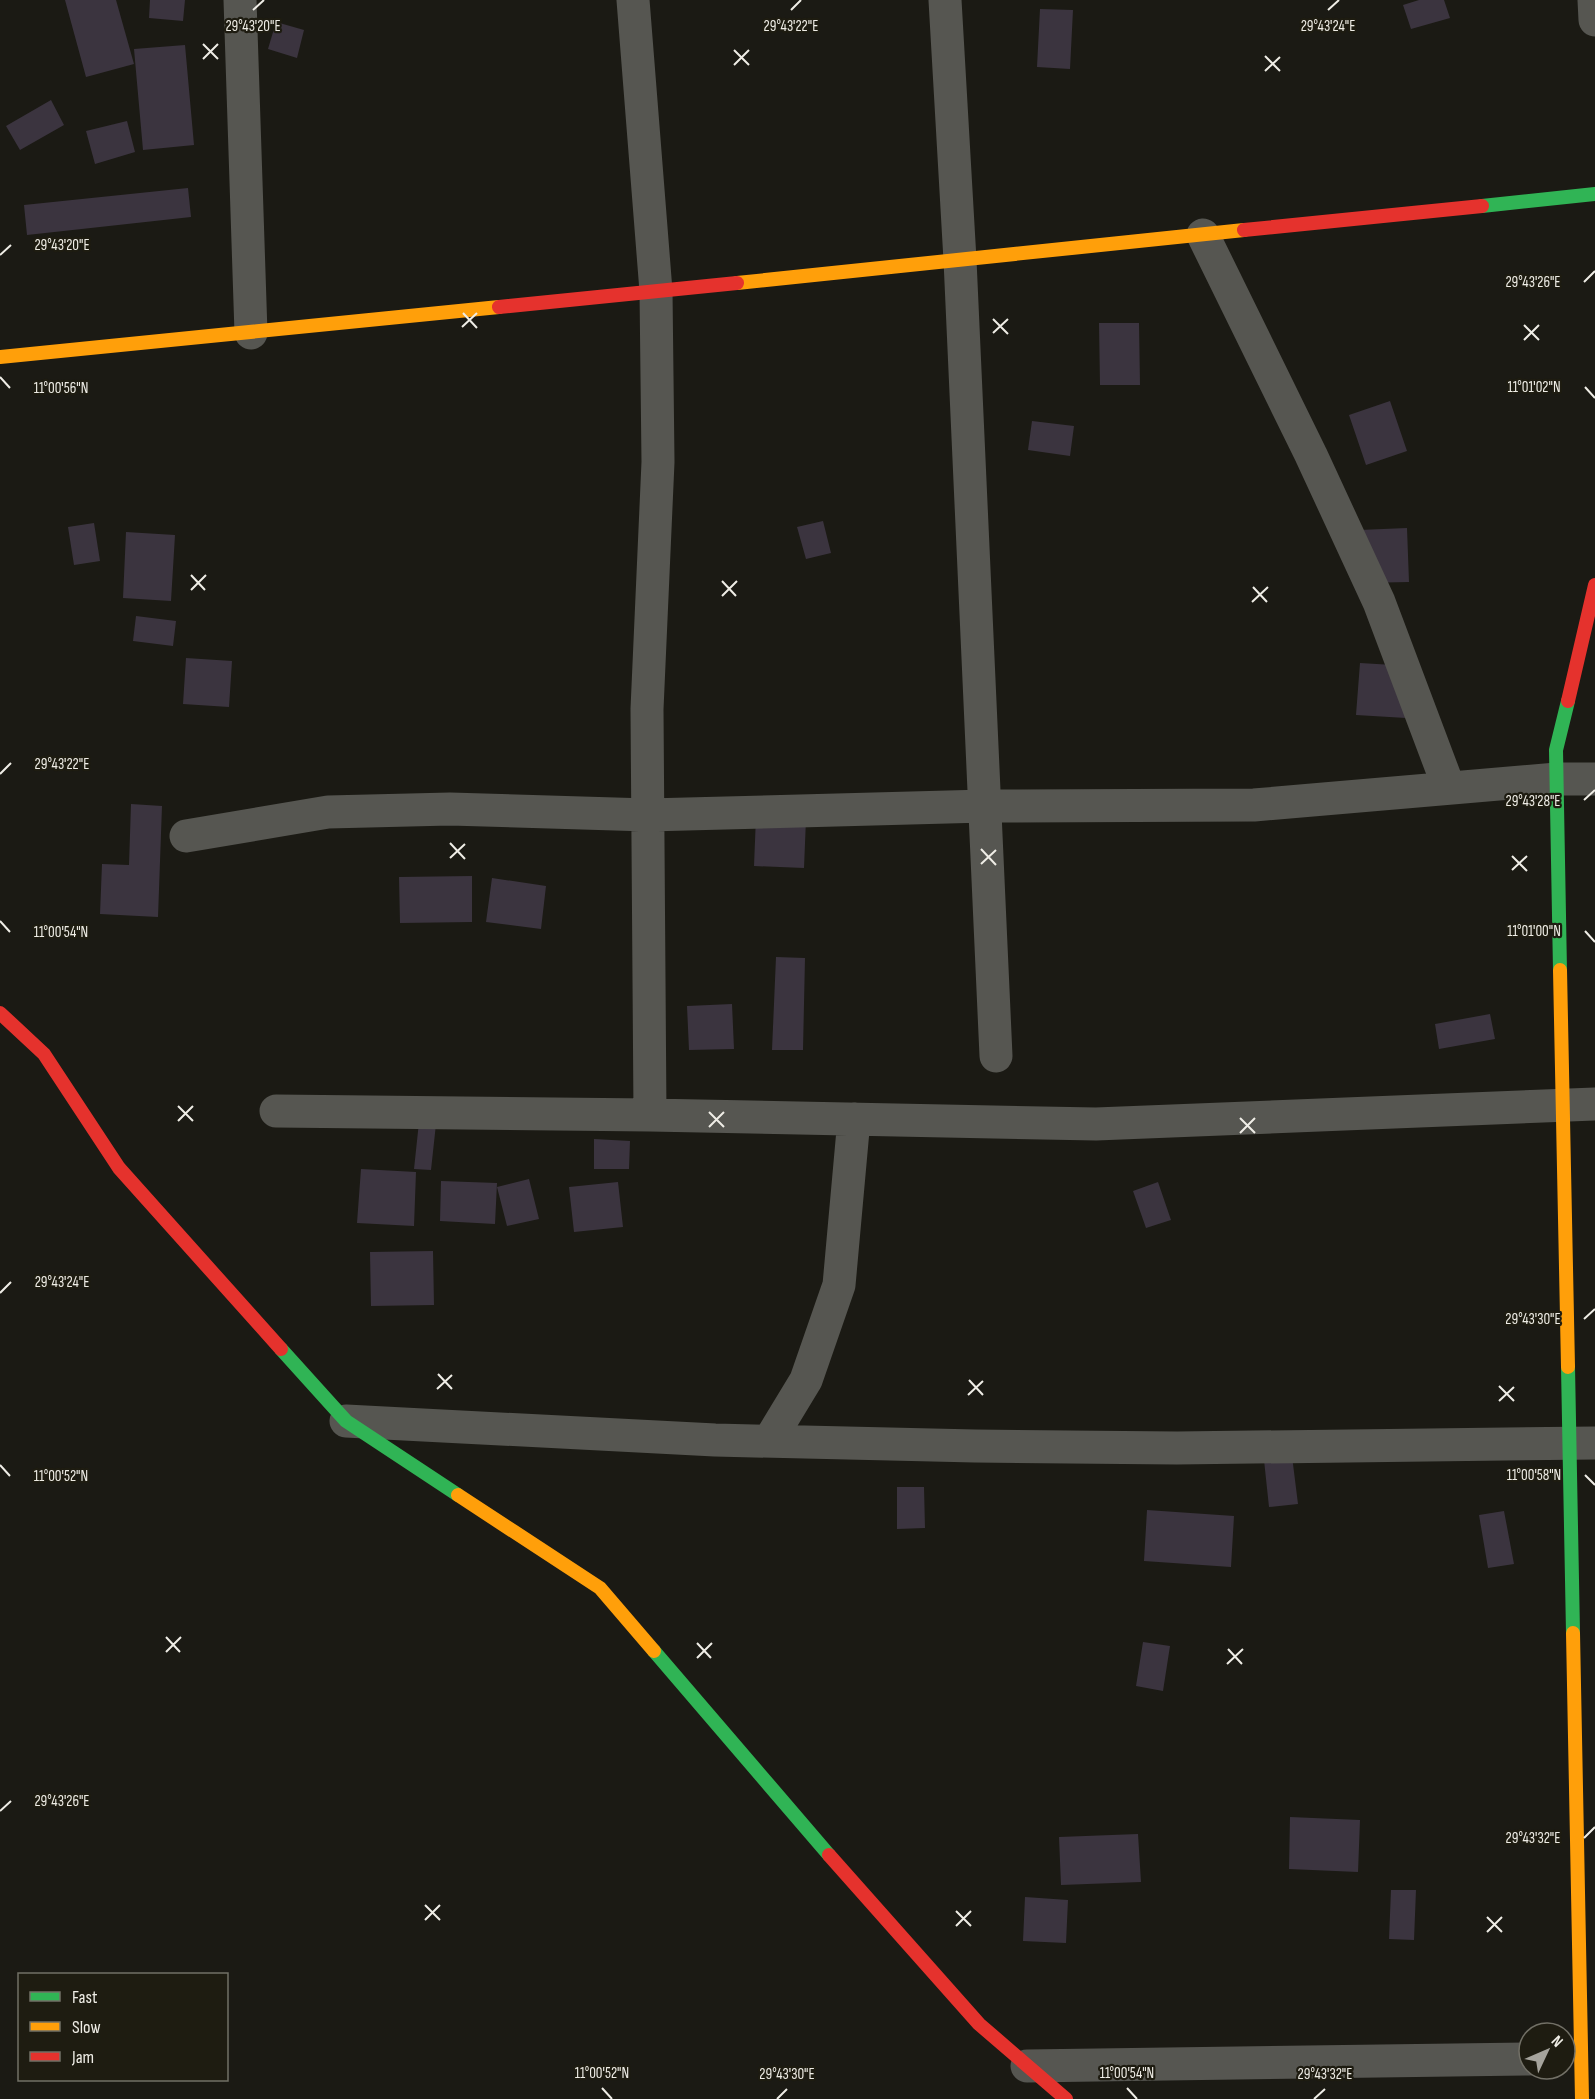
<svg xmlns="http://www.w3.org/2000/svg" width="1595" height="2099" font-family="'Sofia Sans Condensed',sans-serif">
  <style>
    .building { fill: #3b343f }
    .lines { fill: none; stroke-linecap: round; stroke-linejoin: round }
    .street { stroke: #565651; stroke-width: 33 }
    .fast { stroke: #30b455; stroke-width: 14 }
    .slow { stroke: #ff9f0a; stroke-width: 14 }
    .jam { stroke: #e5322d; stroke-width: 14 }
    .ticks { fill: none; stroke: #efede6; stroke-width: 2 }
    .ticks-label { font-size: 15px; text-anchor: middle; fill: #efede6; stroke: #1e1c11; stroke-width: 4.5; stroke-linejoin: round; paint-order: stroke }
  </style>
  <rect width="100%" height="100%" fill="#1b1a14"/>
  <path class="building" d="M65,0H116L134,64L86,77Z
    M150,0H185L183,21L149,18Z
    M1419,0H1444L1450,18L1411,29L1403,5Z
    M1040,9L1073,10L1070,69L1037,67Z
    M276,22L304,30L297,58L268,49Z
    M185,45L194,145L143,150L134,49Z
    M51,100L64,125L20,150L6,126Z
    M127,121L135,152L95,164L86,131Z
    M188,188L191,217L27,235L24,205Z
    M1099,323H1139L1140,385H1100Z
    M1390,401L1407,451L1366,465L1349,415Z
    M1032,421L1074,426L1070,456L1028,450Z
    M823,521L831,553L806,559L797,527Z
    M94,523L100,561L74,565L68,527Z
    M1407,528L1409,582L1361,583L1359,530Z
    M126,532L175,535L171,601L123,598Z
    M136,616L176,621L173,646L133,641Z
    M186,658L232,661L229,707L183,704Z
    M1360,663L1410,666L1406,718L1356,715Z
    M131,804L162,806L158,917L100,914L102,864L129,865Z
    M756,816L806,819L804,868L754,866Z
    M472,876V922L400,923L399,877Z
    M492,878L546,886L541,929L486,922Z
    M776,957L805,958L803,1050H772Z
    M732,1004L734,1049L689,1050L687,1006Z
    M1490,1014L1495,1039L1439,1049L1435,1024Z
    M419,1122L436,1124L431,1170L414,1169Z
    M594,1139L630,1141L629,1169H594Z
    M361,1169L416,1172L414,1226L357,1223Z
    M529,1179L539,1219L507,1226L497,1187Z
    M441,1181L497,1183L495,1224L440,1221Z
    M618,1182L623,1227L574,1232L569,1187Z
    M1158,1182L1171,1220L1146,1228L1133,1191Z
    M433,1251L434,1305L371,1306L370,1252Z
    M1292,1456L1298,1504L1269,1507L1264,1460Z
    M897,1487H924L925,1528L897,1529Z
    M1147,1510L1234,1516L1231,1567L1144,1561Z
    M1504,1511L1514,1564L1488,1568L1479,1515Z
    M1143,1642L1170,1646L1163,1691L1136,1686Z
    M1290,1817L1360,1820L1358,1872L1289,1869Z
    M1138,1834L1141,1882L1061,1885L1059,1837Z
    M1391,1890H1416L1414,1940L1389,1939Z
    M1025,1897L1068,1900L1066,1943L1023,1941Z"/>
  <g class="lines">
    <path class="street" d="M240,0L251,333
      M633,0L656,291L658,462L647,709L650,1115
      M945,0L960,260L996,1056
      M1594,0L1595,20
      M1203,235L1311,455L1379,602L1449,788
      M186,836L328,812L450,809L648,815L985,806L1254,805L1557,779H1595
      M276,1111L650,1115L1096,1124L1595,1104
      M346,1421L715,1440L975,1446L1177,1448L1595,1443
      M769,1441L806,1380L839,1285L854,1119
      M1027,2066L1529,2059"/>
    <path class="fast" d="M1482,206L1595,194
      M1560,970L1556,750L1568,701
      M281,1349L346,1421L458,1495
      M1568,1367L1573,1633
      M654,1651L829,1855"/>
    <path class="slow" d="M737,283L1244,230
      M0,357L499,307
      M1560,970L1568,1367
      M458,1495L600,1588L654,1651
      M1573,1633L1582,2099"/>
    <path class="jam" d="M1244,230L1482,206
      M499,307L737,283
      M1568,701L1595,585
      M0,1013L44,1054L119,1168L281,1349
      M829,1855L979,2024L1066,2099"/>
  </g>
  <path class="ticks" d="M253,10L264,0M791,10L801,0M1328,10L1339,0M203,44L218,59M734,50L749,65M1265,56L1280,71M203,59L218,44M734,65L749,50M1265,71L1280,57M0,255L11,245M1584,282L1595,271M463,313L477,328M993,319L1008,334M1524,325L1539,340M462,327L477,313M993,333L1008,319M1524,340L1539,325M0,377L10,388M1585,387L1595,398M191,575L205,590M722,581L736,596M1253,587L1267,602M191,590L206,575M722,596L737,581M1252,602L1268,587M0,774L11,763M1584,800L1595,790M450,843L465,859M981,849L996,865M1512,856L1527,871M450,858L465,844M981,864L996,850M1512,870L1527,856M0,921L10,932M1585,931L1595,942M178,1106L193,1121M709,1112L724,1127M1240,1118L1255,1133M178,1121L193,1106M709,1127L724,1112M1240,1133L1255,1118M0,1293L11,1282M1584,1319L1595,1309M438,1374L452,1389M969,1380L983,1395M1499,1386L1514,1401M437,1389L452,1375M968,1395L983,1381M1499,1401L1514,1387M0,1465L10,1476M1585,1475L1595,1485M166,1637L180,1652M697,1643L711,1658M1228,1649L1242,1664M166,1652L181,1637M697,1658L712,1643M1227,1664L1243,1649M0,1811L11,1801M1584,1838L1595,1827M425,1905L440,1920M956,1911L971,1926M1487,1917L1502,1932M425,1920L440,1905M956,1926L971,1911M1487,1932L1502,1917M602,2088L612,2099M1127,2088L1137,2099M777,2099L787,2089M1314,2099L1325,2089"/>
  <g class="ticks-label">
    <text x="253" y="31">29°43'20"E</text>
    <text x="791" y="31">29°43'22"E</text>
    <text x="1328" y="31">29°43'24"E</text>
    <text x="62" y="250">29°43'20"E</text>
    <text x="1533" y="287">29°43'26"E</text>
    <text x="1534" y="392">11°01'02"N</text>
    <text x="61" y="393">11°00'56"N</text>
    <text x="62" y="769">29°43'22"E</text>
    <text x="1533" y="806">29°43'28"E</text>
    <text x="1534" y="936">11°01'00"N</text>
    <text x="61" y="937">11°00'54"N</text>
    <text x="62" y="1287">29°43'24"E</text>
    <text x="1533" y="1324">29°43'30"E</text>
    <text x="1534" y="1480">11°00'58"N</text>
    <text x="61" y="1481">11°00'52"N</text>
    <text x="62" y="1806">29°43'26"E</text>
    <text x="1533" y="1843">29°43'32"E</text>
    <text x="602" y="2078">11°00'52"N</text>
    <text x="1127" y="2078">11°00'54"N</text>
    <text x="787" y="2079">29°43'30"E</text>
    <text x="1325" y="2079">29°43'32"E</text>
  </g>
  <rect x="18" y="1973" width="210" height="108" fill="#1e1c11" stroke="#727066" stroke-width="1.5"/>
  <rect x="30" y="1992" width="30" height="9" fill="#30b455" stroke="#727066" stroke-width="1.5"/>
  <text x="72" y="2003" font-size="18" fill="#efede6">Fast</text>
  <rect x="30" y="2022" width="30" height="9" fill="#ff9f0a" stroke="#727066" stroke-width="1.5"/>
  <text x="72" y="2033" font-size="18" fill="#efede6">Slow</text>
  <rect x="30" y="2052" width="30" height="9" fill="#e5322d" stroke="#727066" stroke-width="1.5"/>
  <text x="72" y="2063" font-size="18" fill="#efede6">Jam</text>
  <g transform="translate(1547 2051) rotate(46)"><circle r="28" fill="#1e1c11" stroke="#727066" stroke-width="1.5"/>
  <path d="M0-4.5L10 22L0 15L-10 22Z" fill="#a5a39c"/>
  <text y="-9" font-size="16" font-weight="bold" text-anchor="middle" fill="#efede6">N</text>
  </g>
</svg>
